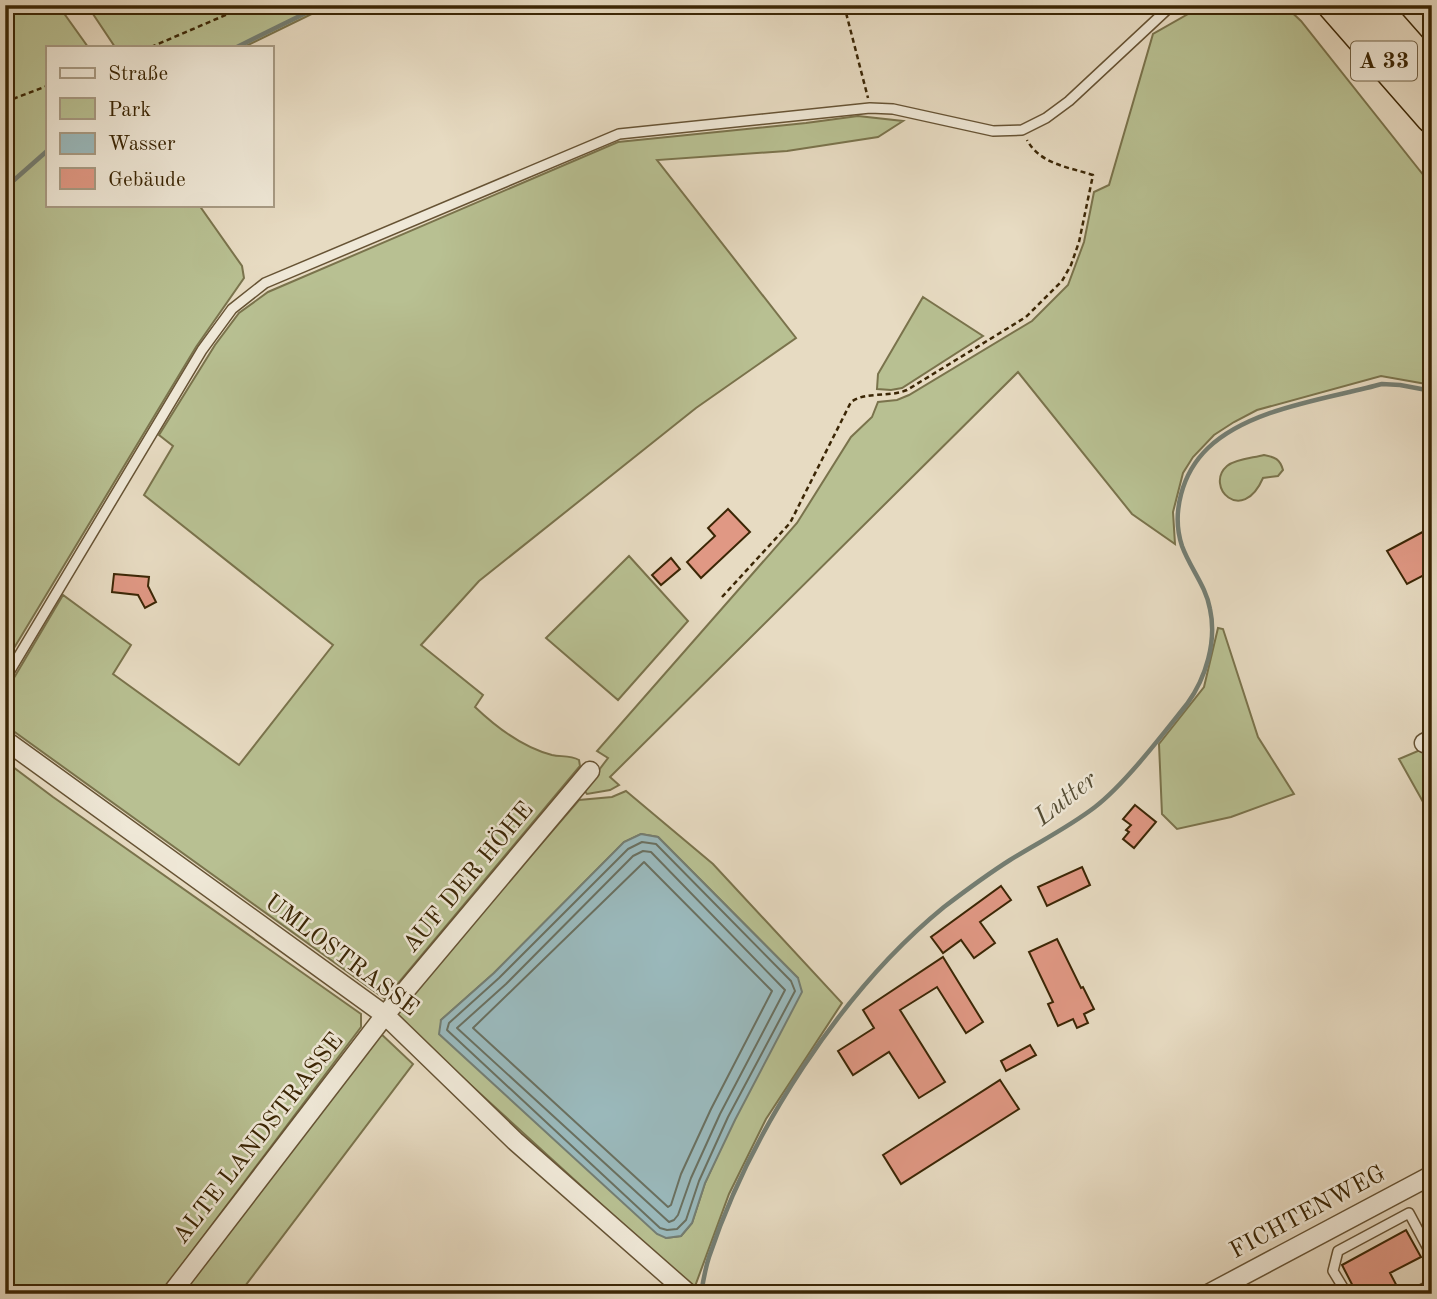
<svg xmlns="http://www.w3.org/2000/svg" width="1437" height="1299" font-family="'Old Standard TT',serif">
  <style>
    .green { fill: #b8c092; stroke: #7a734c; stroke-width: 2; fill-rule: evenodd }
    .water { fill: #9ab9bc; stroke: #747e73; stroke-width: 2 }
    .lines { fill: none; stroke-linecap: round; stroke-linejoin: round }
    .shore { stroke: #6a7060; stroke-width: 2 }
    .stream { stroke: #747e73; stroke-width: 4.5 }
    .building { fill: #e09884; stroke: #3b2605; stroke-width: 2 }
    .lane-casing { stroke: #665334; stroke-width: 12 }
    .street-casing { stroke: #665334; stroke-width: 21 }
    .highway-casing { stroke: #3b2605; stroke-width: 35 }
    .path { stroke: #3b2605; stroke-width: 2.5; stroke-dasharray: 5 3.5; stroke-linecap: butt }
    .lane { stroke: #efe8d7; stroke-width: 9 }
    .street { stroke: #efe8d7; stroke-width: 18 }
    .highway { stroke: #e7dbc2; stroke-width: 32 }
    .labels { text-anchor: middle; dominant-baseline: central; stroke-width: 5; stroke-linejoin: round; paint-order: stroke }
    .shield { fill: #efe8d7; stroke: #716044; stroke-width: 2 }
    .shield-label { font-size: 23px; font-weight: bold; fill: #3b2605 }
    .street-label { font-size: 24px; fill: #3b2605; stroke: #efe8d7 }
    .water-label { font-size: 26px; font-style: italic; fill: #534b33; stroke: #efe8d7 }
  </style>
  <rect width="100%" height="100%" fill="#e7dbc2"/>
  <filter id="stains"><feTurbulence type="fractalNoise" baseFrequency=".00286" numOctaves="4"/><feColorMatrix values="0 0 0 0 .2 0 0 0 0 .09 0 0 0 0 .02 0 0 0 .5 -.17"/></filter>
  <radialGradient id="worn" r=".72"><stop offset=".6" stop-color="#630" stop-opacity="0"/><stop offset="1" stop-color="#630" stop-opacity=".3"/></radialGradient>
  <path class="green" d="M5,5H58L88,47H47V205H199L242,266L244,278L196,347L5,663Z
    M87,5H330L244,47H115Z
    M1204,5H1284L1301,21L1432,186V385L1381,376L1257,410L1234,422L1214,435L1193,457L1183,473L1173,512L1175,544L1132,514L1018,372L610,777L619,785L610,790L587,794L584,790L608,758L597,751L797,523L851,437L872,417L878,402L897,400L909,395L1032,321L1068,285L1084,242L1094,192L1109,185L1153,34Z
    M858,116L903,121L878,137L787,151L657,160L796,338L696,408L479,581L421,645L483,695L475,707C495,726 524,748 552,755C561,757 570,755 579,760L580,766L385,999L5,725V693L63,595L131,645L113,674L239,765L333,645L144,495L173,446L159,435L215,345L239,313L268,292L618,142L806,123Z
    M923,297L983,336L902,388L891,390L877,389L878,374Z
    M1264,455C1275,457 1280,459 1283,470L1278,476L1263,478C1242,526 1204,486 1227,466C1235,459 1253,458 1264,455Z
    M629,556L688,621L618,700L546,638Z
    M1218,628L1223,629L1258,737L1294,794L1231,817L1177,829L1162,814L1159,744L1204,687Z
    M1432,745V818L1399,759Z
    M5,761L53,797L361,1014V1027L160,1294H5V912L11,898H5Z
    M626,791L713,864L842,1003L766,1119L729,1194L694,1289L394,1015L579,800L612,797ZM641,834L658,837L798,978L705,1183L692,1223L681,1236L666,1238L441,1020L494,973L624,842Z
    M378,1031L413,1064L239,1294H181Z"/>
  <path class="water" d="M641,834L658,837L798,978L802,992L735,1120L705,1183L692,1223L681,1236L666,1238L657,1234L439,1034L441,1020L494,973L624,842Z"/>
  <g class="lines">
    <path class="shore" d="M642,842L656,844L791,981L795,991L728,1117L699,1181L686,1220L677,1229L667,1230L660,1228L447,1030L449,1023L499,978L628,849Z
      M643,851L651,852L785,990L720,1114L691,1178L678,1215L674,1220L669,1222L457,1028L506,984L633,856Z
      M644,862L772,991L711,1109L681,1174L671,1205L668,1207L473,1028Z"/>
    <path class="stream" d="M237,47L322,5
      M5,188L47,151
      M701,1294C703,1282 705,1269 709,1257C751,1131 841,991 944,907C965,891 988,874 1010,860C1039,842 1069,827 1095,807C1125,784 1163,734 1187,704C1206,678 1217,641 1210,609C1206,586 1190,568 1182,546C1171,513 1182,473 1208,448C1250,408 1327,399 1382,384L1400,385L1432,391"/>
  </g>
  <path class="building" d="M728,509L750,532L701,578L687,562L715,536L708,528Z
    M1432,527V571L1407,584L1387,551Z
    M671,558L680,569L661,585L652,575Z
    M114,574L149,577L148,586L156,602L145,608L138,595L112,592Z
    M1135,805L1156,822L1134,848L1123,839L1129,832L1126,830L1131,825L1123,819Z
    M1082,867L1090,885L1047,906L1038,887Z
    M1001,886L1011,900L980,922L995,943L974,958L961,940L943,953L931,937Z
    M1057,939L1081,988L1083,987L1094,1009L1084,1014L1088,1023L1077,1028L1073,1019L1058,1026L1048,1004L1053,1002L1029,952Z
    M943,957L983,1022L966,1033L937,987L900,1010L945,1082L919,1098L889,1052L853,1075L838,1051L874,1028L863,1010Z
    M1030,1045L1036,1055L1006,1071L1001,1061Z
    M1000,1080L1019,1109L901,1184L883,1155Z
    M1406,1230L1421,1257L1390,1273L1401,1294H1357L1342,1265Z"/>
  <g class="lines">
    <defs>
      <path id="lane" d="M5,679L202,350L232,309L265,283L619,134L870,108L893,109L993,131L1022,130L1046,118L1069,101L1172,5
        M1347,1294L1333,1271L1338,1251L1409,1213L1432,1256
        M1413,1294L1432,1284"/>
      <path id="street" d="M5,740L385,1015L515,1141L689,1294
        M1424,743L1432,739
        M171,1294L385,1015L590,771
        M1208,1294L1432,1175"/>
      <path id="highway" d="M1334,5L1432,117
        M1372,5L1432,73"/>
    </defs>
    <use href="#lane" class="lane-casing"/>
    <use href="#street" class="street-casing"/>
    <use href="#highway" class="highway-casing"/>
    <path class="path" d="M844,5L868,98
      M151,47L249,5
      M5,102L47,86
      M722,597L790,523L851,402C866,391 887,398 907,390L1026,317L1062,281L1071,265L1079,242L1093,175C1068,167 1040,164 1027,140"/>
    <use href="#lane" class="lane"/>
    <use href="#street" class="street"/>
    <use href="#highway" class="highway"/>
  </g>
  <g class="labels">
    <rect class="shield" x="1351" y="41.5" width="66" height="39" rx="5"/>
    <g class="shield-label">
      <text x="1384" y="61">A 33</text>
    </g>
    <g class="street-label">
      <text transform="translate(469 878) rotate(-50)">AUF DER HÖHE</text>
      <text transform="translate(341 956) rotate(37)">UMLOSTRASSE</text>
      <text transform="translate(259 1139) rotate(-52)">ALTE LANDSTRASSE</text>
      <text transform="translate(1308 1213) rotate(-28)">FICHTENWEG</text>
    </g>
    <g class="water-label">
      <text transform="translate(1066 799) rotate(-38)">Lutter</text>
    </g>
  </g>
  <rect width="1437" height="1299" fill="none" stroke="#e7dbc2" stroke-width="28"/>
  <rect x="7" y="7" width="1423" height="1285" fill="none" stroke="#3b2605" stroke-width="3.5"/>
  <rect x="14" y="14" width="1409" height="1271" fill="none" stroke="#3b2605" stroke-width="2"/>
  <rect x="46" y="46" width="228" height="161" fill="#efe8d7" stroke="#a79a83" stroke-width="2"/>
  <rect x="60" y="68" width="35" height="10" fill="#efe8d7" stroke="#a79a83" stroke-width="2"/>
  <text x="108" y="80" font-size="21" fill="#3b2605">Straße</text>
  <rect x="60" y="98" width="35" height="21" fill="#b8c092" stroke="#a79a83" stroke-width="2"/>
  <text x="108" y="116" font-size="21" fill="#3b2605">Park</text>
  <rect x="60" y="133" width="35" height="21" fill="#9ab9bc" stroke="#a79a83" stroke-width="2"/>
  <text x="108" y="150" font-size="21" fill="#3b2605">Wasser</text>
  <rect x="60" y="168" width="35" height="21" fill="#e09884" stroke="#a79a83" stroke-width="2"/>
  <text x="108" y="186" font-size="21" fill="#3b2605">Gebäude</text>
  <rect width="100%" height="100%" filter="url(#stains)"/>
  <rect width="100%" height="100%" fill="url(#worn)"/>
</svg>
